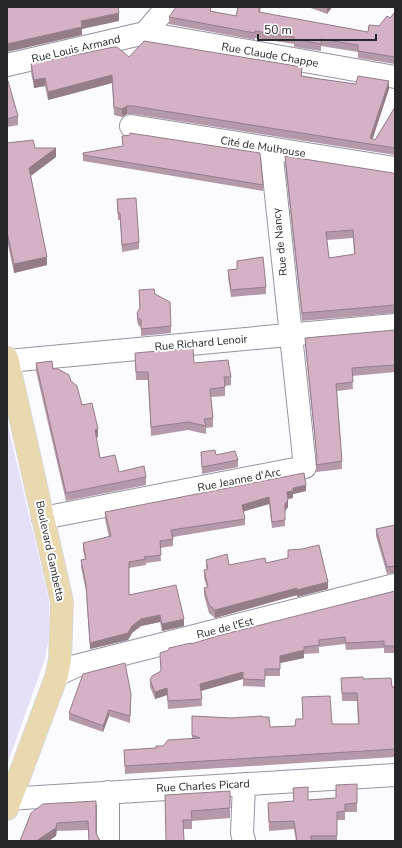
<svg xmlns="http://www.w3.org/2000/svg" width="402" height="848" font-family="'Nunito Sans',sans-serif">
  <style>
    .green { fill: #e5e0f8 }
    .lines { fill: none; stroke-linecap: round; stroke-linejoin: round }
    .minor-casing { stroke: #96949e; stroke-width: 24 }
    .major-casing { stroke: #d8d8d8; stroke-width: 24 }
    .minor { stroke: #fff; stroke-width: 22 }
    .major { stroke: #ead9af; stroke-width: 22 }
    .wall { fill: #b699a8; fill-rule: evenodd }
    .shaded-wall { fill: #947d88 }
    .building { fill: #d4b2c3; stroke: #947d88; fill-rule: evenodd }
    .labels { text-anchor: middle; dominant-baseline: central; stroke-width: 4; stroke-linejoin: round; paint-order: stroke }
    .street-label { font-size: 11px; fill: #262529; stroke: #fff }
  </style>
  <rect width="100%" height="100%" fill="#fbfafe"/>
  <path class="green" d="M7,421L49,601V636L45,659L7,765Z"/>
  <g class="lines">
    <defs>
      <path id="minor" d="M145,33L167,7
        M7,65L145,33L395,77
        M131,126L395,168
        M8,361L395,325
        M43,518L305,467L271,148
        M57,675L76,666L395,585
        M108,792V841
        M7,799L395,775
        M244,841L242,833L244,784"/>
      <path id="major" d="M7,358L62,602L60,659L57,675L7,809"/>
    </defs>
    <use href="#minor" class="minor-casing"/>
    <use href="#major" class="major-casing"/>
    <use href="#minor" class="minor"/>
    <use href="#major" class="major"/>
  </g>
  <path class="wall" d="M238,7H261L260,13L368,32L379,26L390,18L395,12V64L358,58V52L321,46V51L294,47V44L255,38V40L169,24V17L211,11L236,16Z
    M308,7H332L327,14Z
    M129,57L302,74V76L320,79L389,89L372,139L375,140L395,107V155L133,114H127L122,117L114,115L112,83L48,100L45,86L34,88L31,72V64Z
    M7,82L18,116V125L7,127Z
    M122,136L263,185V191L83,161V153L123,146Z
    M7,143L35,148L56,157L31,176L47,265L14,273L7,240Z
    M285,156L395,175V313L302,321L285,164ZM353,238L354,254L329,258L327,240Z
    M117,199L139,242V249L122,252L120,220H118Z
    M237,261L266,287V294L231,297L228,277V270L237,269Z
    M139,290L155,294L171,326V333L141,336V327L138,325L137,320V313L140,309Z
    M395,330V372L352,376L353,389L337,391L342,461V469L316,472V465L317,461L305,346V338Z
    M135,353L194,363L231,377V385L225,386V396L211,397L213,418V427L206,428V434L188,430L151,436L148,380H136Z
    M36,363L53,369L71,381L82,405L98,437L96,438L100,458L119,472L146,477V485L66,501L36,371Z
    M201,452L238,460V467L202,474Z
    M306,491L293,494V498L288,499V507L285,511V526L272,528L269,504L243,511L245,519V525L173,537V546L160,548L161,561L146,563V565L129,568V595L184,626L162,631L160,622L141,626L132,633L128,640L90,649L86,591L81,567V560L85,559L83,550V543L109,537L105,519V512Z
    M395,525V573L387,574L376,536V529Z
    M206,560L229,565L266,563L328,589L297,597V595L215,618L209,613L204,595V588L207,587L204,578V570H207L206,567Z
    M395,591V653H384V648L346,650L345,644L319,647V653L304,654V658L280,663V676H265V687L243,686V679L201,691L202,706L168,709L167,695L155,699L150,687V680L161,671L169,651V648L191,644Z
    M341,678L363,679L395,687V757L125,774L124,750L156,748L192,738V716L231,718L262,717L270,727L295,726L303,719L302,697L332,724H358L357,701H342Z
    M131,701L130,723L109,716L103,732L69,720V713Z
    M357,784V812H345V820H337V841H296L294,829L269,831L268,803L294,801L293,788L308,800L336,798Z
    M96,801V833L100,841H89L88,830L57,831L56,836L20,841Z
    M165,805L230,808V818L192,821V829H184Z"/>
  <path class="shaded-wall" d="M327,7H332L327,14Z
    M119,13V21L82,29V35L7,52V44L81,21Z
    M112,75V83L48,100V92Z
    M45,78V86L34,88V80Z
    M389,81V89L371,144L370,138Z
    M127,106V114L122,117V109Z
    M56,148V157L29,177V168Z
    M47,257V265L14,273V264Z
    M98,429V437L95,438V430Z
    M306,485V491L293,494V498L287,499V492L293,488Z
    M269,497V504L242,512V505Z
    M288,500V507L285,511V504Z
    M328,582V589L297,597V590Z
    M297,588V595L215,618V610Z
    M160,615V622L141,626L132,633L128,640L90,649V643L141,619Z
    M184,619V626L162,631V624Z
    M304,650V658L280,663V656Z
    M243,672V679L200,691V684Z
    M167,688V695L155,699V692Z
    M109,710V716L103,732V726Z
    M57,823L56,836L49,841H36Z"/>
  <path class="building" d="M7,7H118L119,13L81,21L82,27L7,44Z
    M176,7H211L210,11L236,16L238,7H259V12L368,32L369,25L379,26L387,16L390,18L395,12V57L358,51V45L321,39V44L294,39V37L255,31V33L169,17Z
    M144,41L302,67L301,76L320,79L356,84L358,76L389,81L370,138L375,140L395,107V148L133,106H127L122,109L114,107L112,75L48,92L45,78L34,80L31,64L114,47H117L129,57Z
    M8,81L18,116L7,119V82Z
    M130,133L260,153L263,185L83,155V153L123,146L122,136L130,135Z
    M33,140L35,148H56L29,168L47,257L14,264L7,232V143Z
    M285,156L393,173L395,175V305L302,313ZM353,230L355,254L329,258L326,232Z
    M136,198L139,242L122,245L120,213H118L117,199Z
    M263,257L266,287L231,290L228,270L237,269V261Z
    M154,289L155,294L170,302L171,326L141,329V320L138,318L137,313L140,308L139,290Z
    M395,330V365L352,368L353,382L336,384L342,461L316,465L317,458L305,338Z
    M193,348L194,363L228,360L231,377H224L225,387L210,389L213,418L204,419L206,426L188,422L151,427L148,372H136L135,353Z
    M52,361L53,369H58L69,375L71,381L77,386L82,405L92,403L98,429L95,430L100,458L115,455L119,472L144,466L146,477L66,493L36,363Z
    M215,450L216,455L235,451L238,460L202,467L201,452Z
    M304,473L306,485L293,488V491L287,492L288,500L285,504V520L272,522L269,497L242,505L245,519L171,530L173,539L160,541L161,555L144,557L146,559L129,562V595L176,585L184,619L162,624L160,615L141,619L132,626L128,633L90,643L86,585L81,560L86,559L83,543L111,536L105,512Z
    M395,525V566L387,567L376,529Z
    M319,545L328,582L297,590V588L215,610L209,605L204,588L208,587L204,570L208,569L206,560L227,554L229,565L265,558L266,563L288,558V550L302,549Z
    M395,591V646H384V641L346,643L345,637L319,640V645L304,647V650L280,656V669H265V680L243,679V672L200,684L202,699L168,701L167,688L155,692L150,680L152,676L161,671L160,653L169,650V648L191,643V644L221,635Z
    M125,663L131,694L130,716L109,710L103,726L69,713L83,674Z
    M363,677V679L391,678L392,687H395V749L125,766L124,750L156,748V746H163L168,740L200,738L192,735V716L231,718L262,716V717H269L270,727L295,726L296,719H303L302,697L330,696L332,724H359L357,693H342L341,678Z
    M357,784V803L345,804V811L337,812V836H311V841H297L294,821L269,822L268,803L294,801L293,788L308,787V800L336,798V785Z
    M230,791V808L191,811L192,820H183L184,841H166L165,795Z
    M96,801V833L100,841H89L88,821L57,823L56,828L36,841H20L31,813L43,804Z"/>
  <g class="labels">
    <g class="street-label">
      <text transform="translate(76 49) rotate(-13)">Rue Louis Armand</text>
      <text transform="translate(270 55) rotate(10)">Rue Claude Chappe</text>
      <text transform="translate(263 147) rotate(9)">Cité de Mulhouse</text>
      <text transform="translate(280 242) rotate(-96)">Rue de Nancy</text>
      <text transform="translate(201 343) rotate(-5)">Rue Richard Lenoir</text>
      <text transform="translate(239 480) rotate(-11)">Rue Jeanne d'Arc</text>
      <text transform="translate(50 551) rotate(78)">Boulevard Gambetta</text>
      <text transform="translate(225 628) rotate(-14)">Rue de l'Est</text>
      <text transform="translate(203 786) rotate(-3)">Rue Charles Picard</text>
    </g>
  </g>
  <rect width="402" height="848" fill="none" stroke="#262529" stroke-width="16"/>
  <path d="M258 34v6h118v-6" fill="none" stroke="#262529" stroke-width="2"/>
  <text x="264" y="34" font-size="12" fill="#262529" stroke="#ffffff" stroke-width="3" paint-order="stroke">50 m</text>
</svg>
